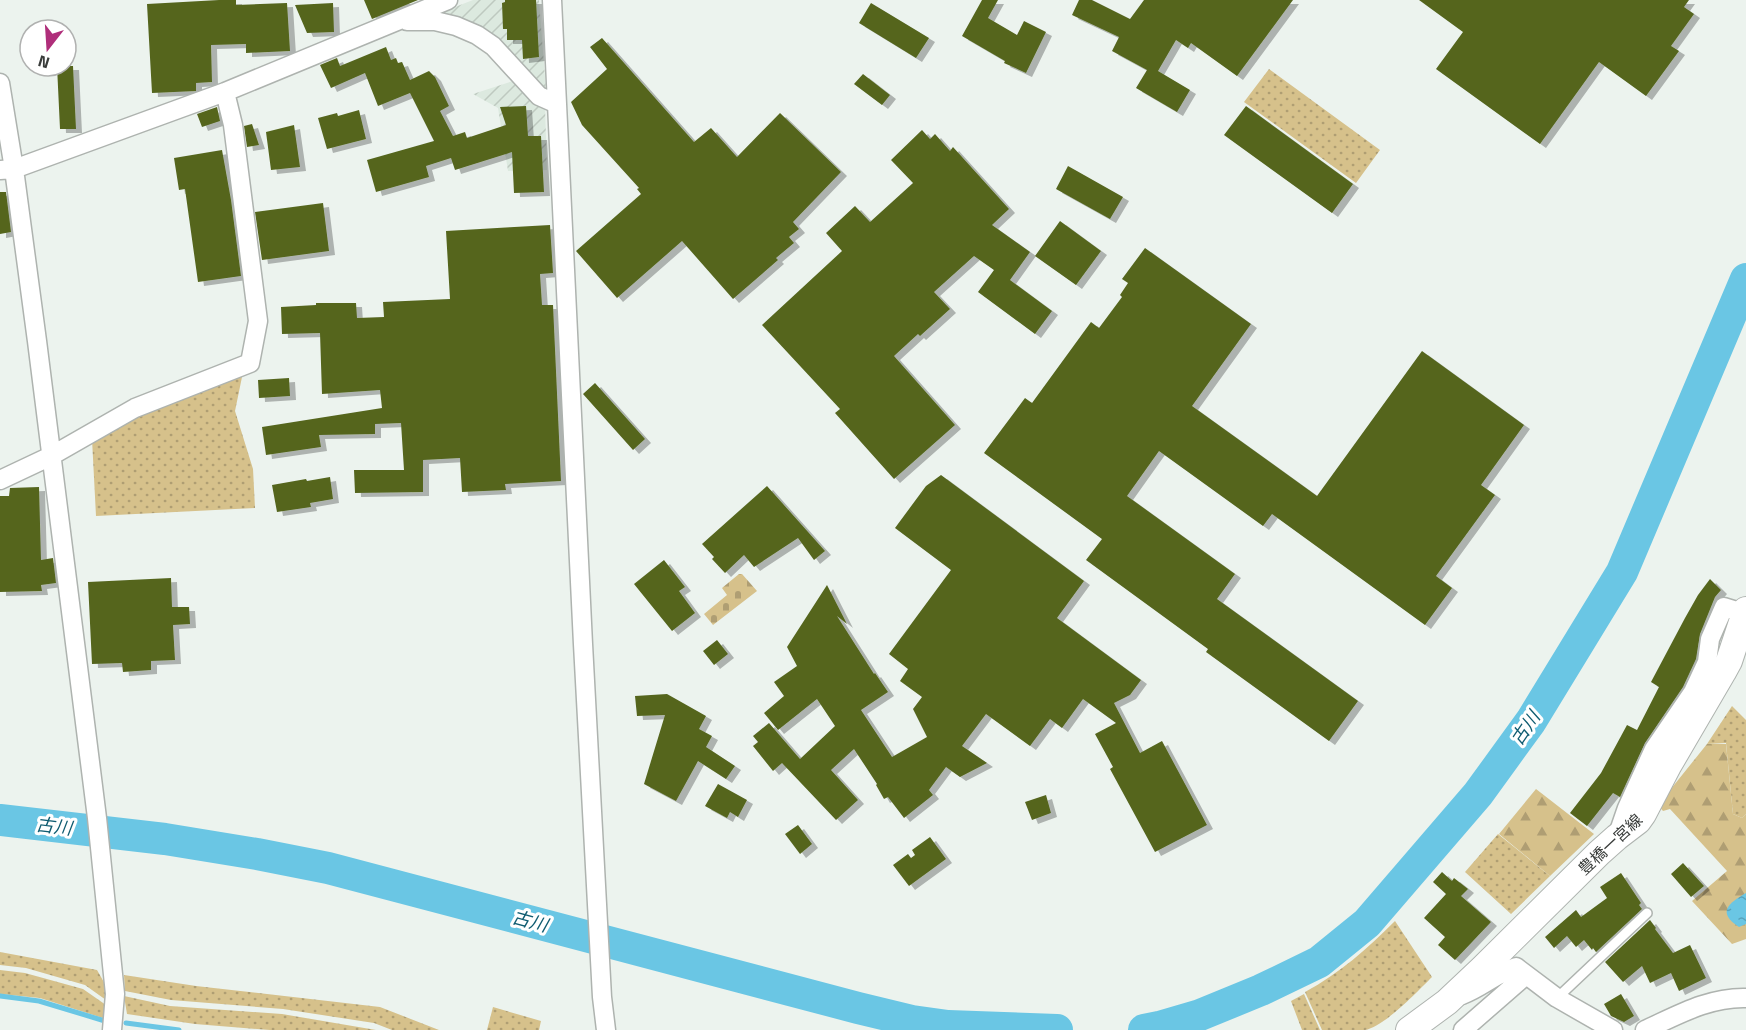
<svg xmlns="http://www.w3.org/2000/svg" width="1746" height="1030" font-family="'Titillium Web','Noto Sans JP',sans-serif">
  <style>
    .industrial { fill: url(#industrial-furrows) }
    .grass { fill: url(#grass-dots) }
    .forest { fill: url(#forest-firs) }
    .cemetery { fill: url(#cemetery-stones) }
    .water { fill: url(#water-ripples) }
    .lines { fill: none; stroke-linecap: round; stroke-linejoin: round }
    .stream { stroke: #6ac6e4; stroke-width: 5 }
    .river { stroke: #6ac6e4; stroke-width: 32 }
    .building { fill: #54651f; filter: url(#shadow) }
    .lane-casing { stroke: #aeb3af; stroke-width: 12 }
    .street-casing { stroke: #aeb3af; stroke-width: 21 }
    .secondary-casing { stroke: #aeb3af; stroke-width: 28 }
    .lane { stroke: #fff; stroke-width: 9 }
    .street { stroke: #fff; stroke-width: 18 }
    .secondary { stroke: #fff; stroke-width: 26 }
    .labels { text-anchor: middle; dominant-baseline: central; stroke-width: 6; stroke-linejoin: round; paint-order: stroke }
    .street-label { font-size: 16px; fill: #393c3a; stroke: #fff }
    .water-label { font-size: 18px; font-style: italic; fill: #0f5c71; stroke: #fff }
  </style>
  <defs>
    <pattern id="industrial-furrows" width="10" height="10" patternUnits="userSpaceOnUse" patternTransform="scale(1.5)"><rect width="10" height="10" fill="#dce9df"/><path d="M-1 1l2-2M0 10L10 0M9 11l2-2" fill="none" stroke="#bec9c0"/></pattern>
    <pattern id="grass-dots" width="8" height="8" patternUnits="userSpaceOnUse" patternTransform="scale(1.5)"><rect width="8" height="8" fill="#d6c18b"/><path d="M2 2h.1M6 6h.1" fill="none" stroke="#af9e73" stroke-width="1.8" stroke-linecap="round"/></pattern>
    <pattern id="forest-firs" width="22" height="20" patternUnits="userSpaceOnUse" patternTransform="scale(1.5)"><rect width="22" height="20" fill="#d6c18b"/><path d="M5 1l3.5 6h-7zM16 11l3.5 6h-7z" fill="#af9e73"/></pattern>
    <pattern id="cemetery-stones" width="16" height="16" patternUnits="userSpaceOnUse" patternTransform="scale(1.5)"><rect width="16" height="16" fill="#d6c18b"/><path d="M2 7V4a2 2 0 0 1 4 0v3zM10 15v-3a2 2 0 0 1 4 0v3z" fill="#af9e73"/></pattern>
    <pattern id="water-ripples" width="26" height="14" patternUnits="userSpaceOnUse" patternTransform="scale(1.5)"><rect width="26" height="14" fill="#6ac6e4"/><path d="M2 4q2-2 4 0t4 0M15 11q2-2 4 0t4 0" fill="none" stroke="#58a2ba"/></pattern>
    <filter id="shadow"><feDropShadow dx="6" dy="4" stdDeviation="0" flood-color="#0004"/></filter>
  </defs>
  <rect width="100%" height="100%" fill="#ecf3ee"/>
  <path class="industrial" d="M473,0H539L546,90L498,40L437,14Z
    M516,80L545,106L547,170L508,171L498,108L473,94Z"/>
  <path class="grass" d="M1269,69L1380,150L1356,183L1244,102Z
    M238,374L242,377L235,411L253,469L255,508L96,516L92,439L145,409Z
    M1732,706L1746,720V814L1742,818L1733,814L1726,743L1707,744Z
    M1498,834L1550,876L1511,914L1465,872Z
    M1395,921L1432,977C1418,991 1384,1027 1365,1030C1351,1030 1335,1030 1322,1030L1305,992C1340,973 1367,949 1395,921Z
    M0,952L97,970L105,984L106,1000L85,985L26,968L0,965Z
    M0,970L25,973L83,989L106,1005V1019L40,998L0,994Z
    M124,975L196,986L380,1007L439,1030H392L374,1023L283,1009L171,1000L125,991Z
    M1304,994L1320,1030H1302L1291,1001Z
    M124,996L170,1006L282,1014L376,1030H270L195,1024L127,1014Z
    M493,1007L541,1021L539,1030H487Z"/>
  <path class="forest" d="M1707,744H1726L1733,814L1742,818L1746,814V939L1732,944L1692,901L1727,871L1670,809L1663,811L1658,805Z
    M1536,789L1594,834L1550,876L1499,834Z"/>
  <path class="cemetery" d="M739,574H742L757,591L713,625L704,614L727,595L722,588Z"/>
  <path class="water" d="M1746,893V924L1739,927C1716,912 1729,903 1746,893Z"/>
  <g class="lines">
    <path class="stream" d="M0,996L39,1001L105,1021
      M126,1023L179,1030"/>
    <path class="river" d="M0,820L165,839L257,854L328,868L858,1008L912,1021L948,1026L1057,1030
      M1144,1030L1159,1027L1200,1015L1261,990L1319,962L1367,923L1478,794L1531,721L1622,572L1746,279"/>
  </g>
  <path class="building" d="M219,0H236V5L287,3L290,51L246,53V44L211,45L212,82L196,83V91L152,93L147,4Z
    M364,0H418L372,19Z
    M505,0H536L539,57L523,59L522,40H507V29H503L502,3L505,2Z
    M982,0H998L988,18L1017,35L1024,21L1046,32L1026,73L1004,63L1005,61L962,36Z
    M1079,0H1092L1130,19L1144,0H1293L1237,76L1191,43L1188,48L1176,40L1158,71L1190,90L1177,112L1136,88L1147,70L1112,51L1119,37L1072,15Z
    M1419,0H1689L1684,7L1694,14L1671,46L1679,51L1646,96L1599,62L1540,144L1436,69L1463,32Z
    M333,3L334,32L307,33L295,5Z
    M871,3L929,38L916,58L859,23Z
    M602,38L694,142L711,128L737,157L780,113L841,172L793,222L799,229L789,237L794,243L776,258L778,260L733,299L682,241L617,298L576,251L641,194L637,189L639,188L582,125L571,102L607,69L590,47Z
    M386,47L391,60L396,58L398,63L402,62L410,80L429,71L435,77L449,106L440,111L453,136L465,132L467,138L506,125L500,107L526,106L528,136H541L544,192L514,193L512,152L455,170L451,158L426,166L429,177L376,192L367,160L434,141L410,93L378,106L365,73L331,88L320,65L337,58L340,66Z
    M57,66H73L76,129H60Z
    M863,74L890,95L882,105L854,84Z
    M1246,106L1353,184L1332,213L1224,135Z
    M217,107L220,121L202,127L197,114Z
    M359,110L366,139L327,149L318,118L337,113L338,116Z
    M252,124L259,145L247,147L244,126Z
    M294,125L300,167L271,170L266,132Z
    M922,130L930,139L935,134L950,151L953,147L1009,209L992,225L1030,252L1010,280L1052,311L1035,334L978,292L994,270L974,256L934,292L950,309L920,336L918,334L894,356L955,425L894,479L835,413L840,409L762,325L842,251L826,233L855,206L870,222L913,183L891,160Z
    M222,150L231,200L241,276L198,282L185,189L179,190L174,158Z
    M1068,166L1123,197L1110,219L1056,189Z
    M0,192H6L11,232L0,234Z
    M323,203L329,251L262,260L255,212Z
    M1060,221L1101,251L1076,285L1035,256Z
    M550,225L553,273L540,274L542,305H553L561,481L505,484L506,490L462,492L460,458L423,460V492L355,493L354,470H404L401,423L375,424V434L319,435L321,447L266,455L262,427L382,408L380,390L322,394L320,333L282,334L281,307L316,305V303H356L357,318L384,317L383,302L450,299L446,231Z
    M1145,248L1251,324L1192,406L1317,496L1422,351L1524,425L1481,485L1495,495L1436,576L1452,588L1425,625L1272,514L1263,526L1159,451L1127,496L1235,574L1217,599L1358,701L1329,741L1206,652L1208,649L1086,560L1102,539L984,453L1025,398L1032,403L1091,322L1099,328L1122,297L1120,295L1128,283L1122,279Z
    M289,378L290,396L259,398L258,380Z
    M595,383L645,439L633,450L583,394Z
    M941,475L1084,581L1057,618L1141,680L1130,695L1114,703L1140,753L1162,741L1207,825L1155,852L1110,769L1113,767L1095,734L1116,723L1083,699L1062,728L1050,719L1030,746L986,714L962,746L987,763L960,777L946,767L929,790L933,795L904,818L888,797L884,799L876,785L877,784L854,749L831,770L858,800L836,820L782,763L773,771L753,746L758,742L753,736L769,723L800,759L835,726L817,699L778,730L764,713L784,696L774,682L797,666L787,647L827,585L847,624L837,616L874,674L875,673L888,692L861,710L892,757L927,737L913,709L922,697L900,681L908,669L889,654L951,570L895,528L926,486Z
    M330,477L333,499L310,503L311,507L277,512L272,485L306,479L307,481Z
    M767,486L825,551L814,560L798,538L754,567L744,555L725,573L712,559L714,557L702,544Z
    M39,487L41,560L53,558L56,583L41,585L42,591L0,592V496H9L10,488Z
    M664,560L685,587L679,591L695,613L672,631L634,584Z
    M171,578L172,607H189L190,624L173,625L175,660L151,661V670L123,672L122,663L92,664L88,582Z
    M1710,579L1721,590L1715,597L1700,634L1696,659L1683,687L1645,743L1620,797L1613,793L1587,826L1570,813L1601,773L1627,725L1637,730L1659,687L1651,682L1685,618L1698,595Z
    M717,640L728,654L714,665L703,651Z
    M667,694L706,716L699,729L712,736L706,747L735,766L726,779L698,761L676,801L644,784L665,715L637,716L635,696Z
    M718,784L747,800L738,817L730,812L727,818L705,806Z
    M1046,795L1051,813L1032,820L1025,802Z
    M798,825L812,844L800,854L785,834Z
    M930,837L946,859L909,886L893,865L908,854L911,858L915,855L912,850Z
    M1683,863L1704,886L1691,897L1671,874Z
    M1442,872L1452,881L1454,878L1468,889L1461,896L1491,922L1455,960L1438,945L1445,937L1424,918L1446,894L1433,882Z
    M1621,873L1641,903L1639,905L1642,909L1596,952L1593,948L1592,950L1584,940L1576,947L1567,936L1554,948L1545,937L1576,910L1581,917L1607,898L1600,887Z
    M1650,920L1656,928L1655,929L1673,953L1690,945L1706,978L1679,991L1671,973L1650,983L1642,966L1623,982L1605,962Z
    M1621,994L1634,1016L1624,1022L1611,1016L1604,1004Z"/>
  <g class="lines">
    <defs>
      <path id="lane" d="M1557,998L1647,913"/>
      <path id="street" d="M552,0L583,644L602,997L606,1030
        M407,21H435L456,26L477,35L493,46L539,96L557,104
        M0,83L14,169L37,341L97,818L115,994L112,1030
        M0,170L14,169L225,92L448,0
        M0,480L51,456L135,408L250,363L258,321L233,125L225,92
        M1617,837L1627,808L1654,749L1693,692L1707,662L1710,639L1724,607L1737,611L1746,624
        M1462,995C1481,988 1497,973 1516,967L1557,998L1613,1030
        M1463,1030L1526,975
        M1645,1030C1678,1015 1709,997 1746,998"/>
      <path id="secondary" d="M1409,1030L1447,1002L1482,969L1599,853L1617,837L1638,821L1643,814L1668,766L1723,672L1729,661L1746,610"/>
    </defs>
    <use href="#lane" class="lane-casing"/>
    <use href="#street" class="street-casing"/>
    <use href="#secondary" class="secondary-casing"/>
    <use href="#lane" class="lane"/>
    <use href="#street" class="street"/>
    <use href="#secondary" class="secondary"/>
  </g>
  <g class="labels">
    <g class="street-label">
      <text transform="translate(1610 844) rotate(-43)">豊橋一宮線</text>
    </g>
    <g class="water-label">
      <text transform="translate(1525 728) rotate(-56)">古川</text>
      <text transform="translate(54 826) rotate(7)">古川</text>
      <text transform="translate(530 921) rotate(15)">古川</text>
    </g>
  </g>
  <g transform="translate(48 48) rotate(197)"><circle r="28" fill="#ffffff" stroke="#b0b1b0" stroke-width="1.5"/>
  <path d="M0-4.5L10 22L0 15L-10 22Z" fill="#af2e7a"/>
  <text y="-9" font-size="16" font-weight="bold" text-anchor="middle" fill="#393c3a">N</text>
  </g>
</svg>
